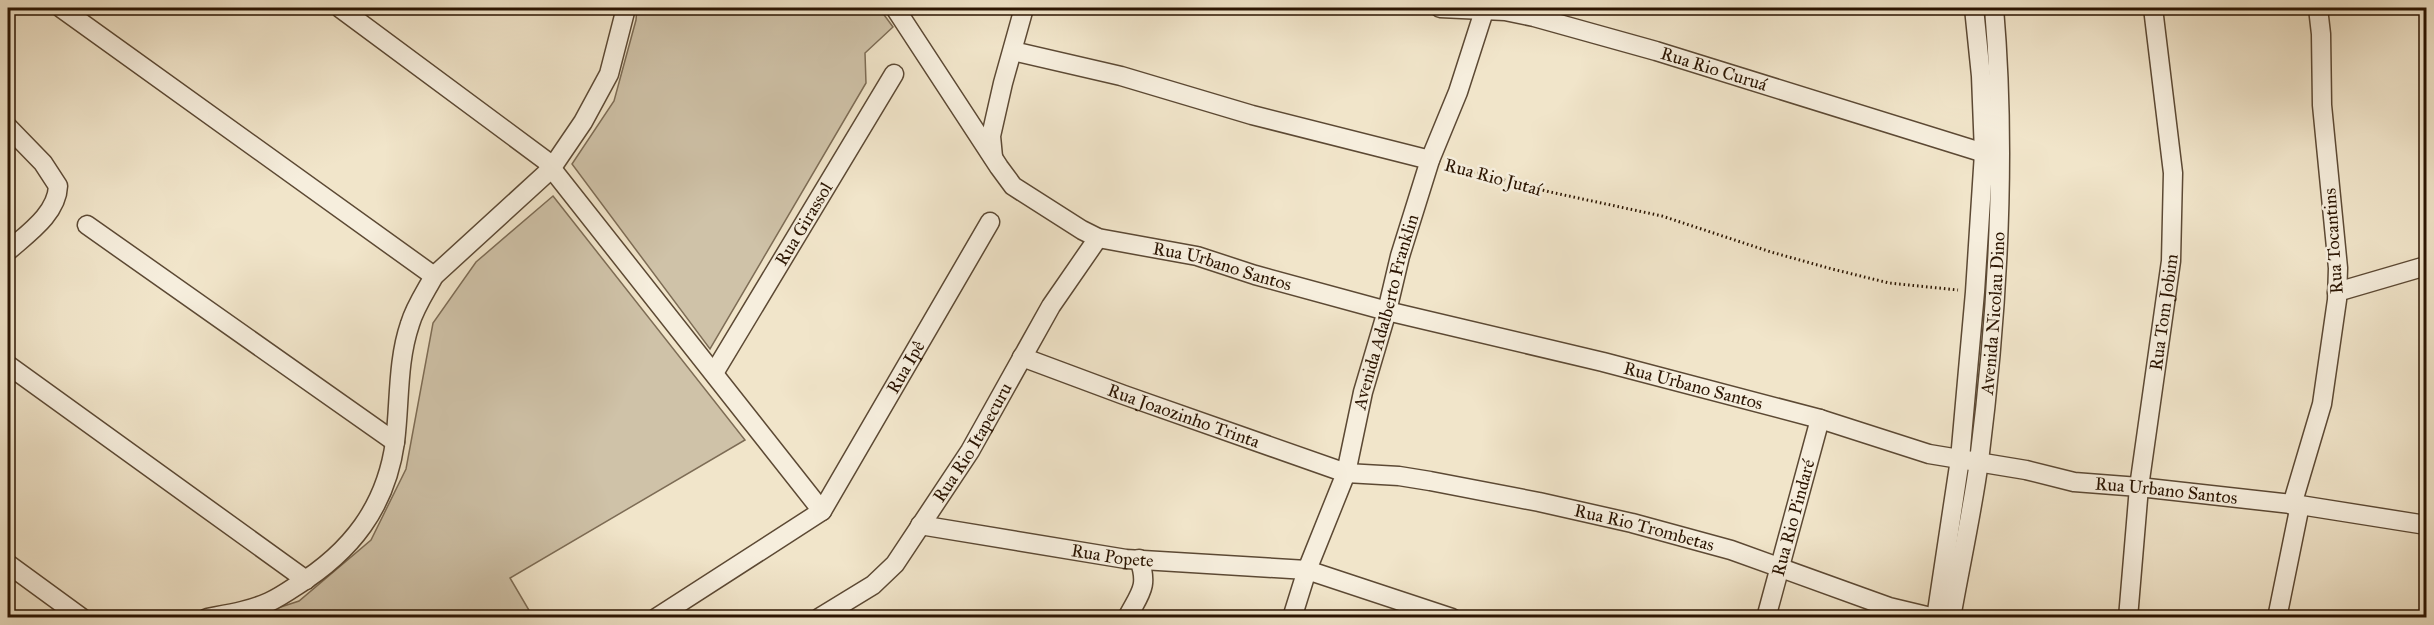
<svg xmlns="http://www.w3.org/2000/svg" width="2434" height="625" font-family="'IM FELL Great Primer',serif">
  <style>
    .green { fill: #cfc2a8; stroke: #7d6c55; stroke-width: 1.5 }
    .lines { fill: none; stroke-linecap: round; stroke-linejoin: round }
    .street-casing { stroke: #5c4934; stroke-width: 21 }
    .path { stroke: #2b1502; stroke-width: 3; stroke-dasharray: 1.5 3; stroke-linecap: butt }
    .street { stroke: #f6eedd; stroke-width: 18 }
    .labels { text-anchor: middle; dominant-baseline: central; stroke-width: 5; stroke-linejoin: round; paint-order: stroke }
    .street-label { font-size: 18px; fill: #2b1502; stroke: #f6eedd }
  </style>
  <rect width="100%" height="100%" fill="#f1e5ca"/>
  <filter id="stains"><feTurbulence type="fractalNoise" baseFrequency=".00333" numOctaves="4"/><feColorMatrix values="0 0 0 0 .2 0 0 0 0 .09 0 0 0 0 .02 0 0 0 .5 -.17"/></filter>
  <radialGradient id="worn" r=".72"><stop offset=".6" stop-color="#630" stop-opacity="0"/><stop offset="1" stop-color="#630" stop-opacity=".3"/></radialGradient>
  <path class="green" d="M637,8H879L893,27L865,53L866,83L710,349L572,164L614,101L636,20Z
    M553,196L745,440L510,578L533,617L247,618L299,601L371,540L406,469L433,323L476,262Z"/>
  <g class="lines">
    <defs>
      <g id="street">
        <path d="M61,8L434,276"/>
        <path d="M340,8L545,160L822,511"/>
        <path id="s1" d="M895,8L999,167L1013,186L1082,230L1098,238L1197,256L1255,275L1387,311L1603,362L1820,419L1929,454L2026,470L2074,482L2139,487L2300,505L2426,525"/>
        <path id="s2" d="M1440,8L1505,11L1534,17L1656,51L1984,153"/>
        <path d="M1013,51L1121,76L1252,115L1430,160"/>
        <path d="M8,127L43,163L58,186C57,214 27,234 8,251"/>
        <path d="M993,157L991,136L1003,83L1024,8"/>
        <path d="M87,225L395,442"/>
        <path d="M2337,292L2426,266"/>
        <path id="s3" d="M1022,357L1124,395L1346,473L1399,476L1430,481L1539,502L1632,523L1731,550L1889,607L1935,618"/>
        <path d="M8,365L306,580"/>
        <path id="s4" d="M714,373L894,74"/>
        <path d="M2292,505L2322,404L2337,300L2338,268L2322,105L2321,34L2318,8"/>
        <path id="s5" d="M920,525L1126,559L1307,570L1452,618"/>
        <path d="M8,564L82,618"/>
        <path d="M207,618C228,614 249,611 269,602C278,598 287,592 296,586C351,552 386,507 395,442C400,403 397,362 410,324C415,307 426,291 434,276L551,169L583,122L609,74L626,8"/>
        <path id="s6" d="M656,618L822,511L990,222"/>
        <path id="s7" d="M819,618L873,585L895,564L970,451L1051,306L1098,238"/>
        <path d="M1127,618C1140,593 1149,587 1139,559"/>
        <path id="s8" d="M1292,618L1307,570L1346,473L1363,392L1387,311L1400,256L1430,160L1458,92L1485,8"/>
        <path id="s9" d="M1766,618L1820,419"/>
        <path d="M1936,618L1960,459L1975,292L1984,153L1981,76L1974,8"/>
        <path id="s10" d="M1951,618C1960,566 1972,513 1979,461C1998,311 2007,158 1994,8"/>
        <path id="s11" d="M2128,618L2139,487L2171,261L2173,173L2153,8"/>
        <path d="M2277,618L2300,505"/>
      </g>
    </defs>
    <use href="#street" class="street-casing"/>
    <path class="path" d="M1447,165L1550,192L1662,216L1771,252L1832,269L1889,283L1958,290"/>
    <use href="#street" class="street"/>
  </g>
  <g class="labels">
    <g class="street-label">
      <text stroke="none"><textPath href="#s2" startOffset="282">Rua Rio Curuá</textPath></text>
      <text transform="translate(1493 177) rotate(15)">Rua Rio Jutaí</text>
      <text stroke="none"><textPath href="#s4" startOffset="174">Rua Girassol</textPath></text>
      <text transform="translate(2333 241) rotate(-94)">Rua Tocantins</text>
      <text stroke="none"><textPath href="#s1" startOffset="441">Rua Urbano Santos</textPath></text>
      <text stroke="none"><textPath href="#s8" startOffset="321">Avenida Adalberto Franklin</textPath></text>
      <text stroke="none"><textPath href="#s11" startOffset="308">Rua Tom Jobim</textPath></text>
      <text stroke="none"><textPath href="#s10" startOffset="308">Avenida Nicolau Dino</textPath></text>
      <text stroke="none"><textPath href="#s6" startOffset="364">Rua Ipê</textPath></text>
      <text stroke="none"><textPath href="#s1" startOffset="927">Rua Urbano Santos</textPath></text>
      <text stroke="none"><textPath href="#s3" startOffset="172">Rua Joaozinho Trinta</textPath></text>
      <text stroke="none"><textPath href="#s7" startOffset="238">Rua Rio Itapecuru</textPath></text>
      <text stroke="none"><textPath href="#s1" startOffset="1413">Rua Urbano Santos</textPath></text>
      <text stroke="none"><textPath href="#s9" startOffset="104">Rua Rio Pindaré</textPath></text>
      <text stroke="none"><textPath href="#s3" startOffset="648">Rua Rio Trombetas</textPath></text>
      <text stroke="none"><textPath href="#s5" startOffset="195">Rua Popete</textPath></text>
    </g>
  </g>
  <rect width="2434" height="625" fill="none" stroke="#f1e5ca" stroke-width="30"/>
  <rect x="9" y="9" width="2416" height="607" fill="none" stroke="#2b1502" stroke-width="3"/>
  <rect x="15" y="15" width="2404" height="595" fill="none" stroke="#2b1502" stroke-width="1.5"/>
  <rect width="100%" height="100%" filter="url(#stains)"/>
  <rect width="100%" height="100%" fill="url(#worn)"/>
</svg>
